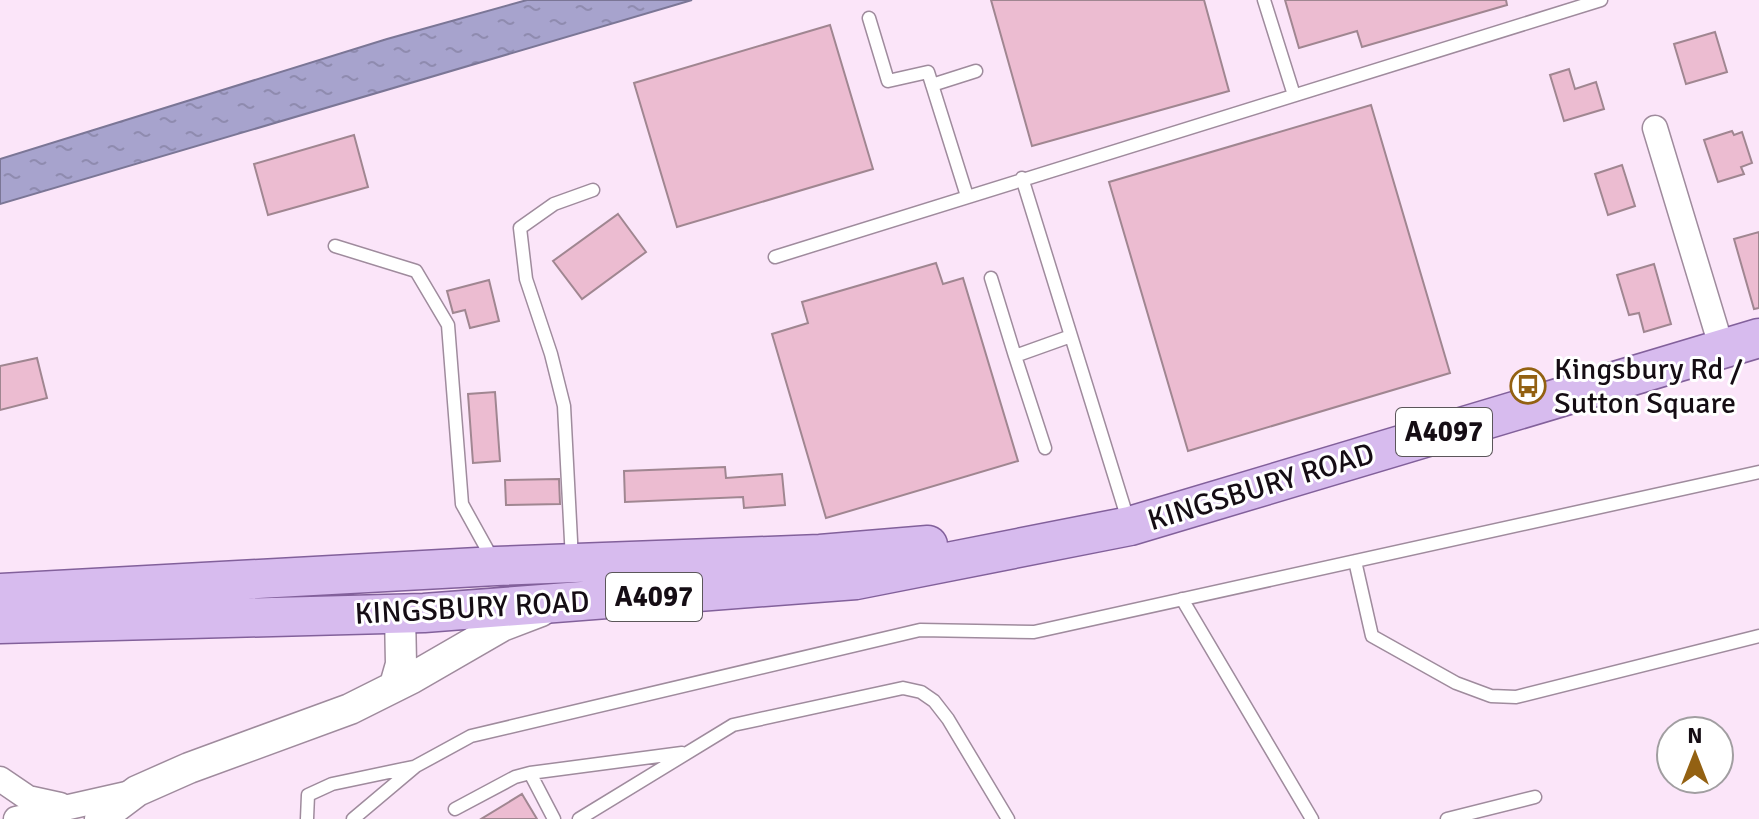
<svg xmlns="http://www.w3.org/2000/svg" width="1759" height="819" font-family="Signika,sans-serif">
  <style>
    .water { fill: url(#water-ripples); stroke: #7b7696; stroke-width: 2 }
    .building { fill: #ecbcd1; stroke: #a08691; stroke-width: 2 }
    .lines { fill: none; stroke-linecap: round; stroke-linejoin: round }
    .service-casing { stroke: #9f8b9d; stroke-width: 15 }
    .minor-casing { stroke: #9f8b9d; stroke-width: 27 }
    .tertiary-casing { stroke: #9f8b9d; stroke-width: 33 }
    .primary-casing { stroke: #82609b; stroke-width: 41 }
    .service { stroke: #fff; stroke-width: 12 }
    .minor { stroke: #fff; stroke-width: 24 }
    .tertiary { stroke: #fff; stroke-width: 30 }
    .primary { stroke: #d7bbee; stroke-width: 38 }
    .labels { text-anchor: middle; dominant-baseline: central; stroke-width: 6; stroke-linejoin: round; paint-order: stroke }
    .shield { fill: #fff; stroke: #5b565a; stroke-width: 2 }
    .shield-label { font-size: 28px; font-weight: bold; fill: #150d14 }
    .poi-label { font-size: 30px; fill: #150d14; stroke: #fff; text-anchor: start }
    .street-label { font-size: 30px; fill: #150d14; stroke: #fff }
  </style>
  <defs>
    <pattern id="water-ripples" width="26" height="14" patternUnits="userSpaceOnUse" patternTransform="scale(2)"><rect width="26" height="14" fill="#a7a3cd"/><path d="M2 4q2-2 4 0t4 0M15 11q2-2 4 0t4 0" fill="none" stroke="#8f8baf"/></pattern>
  </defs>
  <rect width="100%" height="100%" fill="#fbe5f9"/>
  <path class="water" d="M527,0H692L0,204V159L387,39Z"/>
  <path class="building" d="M991,0H1204L1229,91L1032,146Z
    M1285,0H1506L1507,5L1362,47L1357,31L1299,48Z
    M830,25L873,169L677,227L634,83Z
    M1715,32L1727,72L1686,84L1674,44Z
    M1569,69L1575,89L1596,82L1604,109L1564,121L1550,75Z
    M1371,105L1450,373L1188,451L1109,182Z
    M1732,131L1734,135L1742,132L1752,163L1741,167L1744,174L1718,182L1704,140Z
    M354,135L368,187L268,215L254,164Z
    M1622,165L1635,206L1608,215L1595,174Z
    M618,214L646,252L582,299L553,261Z
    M1759,232V308L1754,309L1734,239Z
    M936,263L943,284L963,278L1018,461L826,518L772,334L808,323L802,302Z
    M1654,264L1671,324L1644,332L1639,313L1629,315L1617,275Z
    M489,280L499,321L470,328L465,310L453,313L447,291Z
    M37,358L47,398L0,410V366Z
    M495,392L500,461L473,463L468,394Z
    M725,467L726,478L782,474L785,505L744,508L743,497L625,502L624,471Z
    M559,479L560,504L506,505L505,480Z
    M522,794L537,819H481Z"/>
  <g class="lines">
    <defs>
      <path id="service" d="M1264,0L1294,95
        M869,18L888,81L928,72L967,196
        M932,85L976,71
        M1022,178L1129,523
        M335,246L416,271L448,325L462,504L493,560
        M775,257L1601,0
        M991,278L1015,356L1071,336
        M1015,356L1045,448
        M572,560L564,406L551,354L526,279L520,228L554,204L593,190
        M1355,561L1372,636L1456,683L1491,696L1516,697L1759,636
        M1182,599L1312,819
        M530,773L682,753
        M455,809L515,777L530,773L554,819
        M307,819L308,795L332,784L413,767
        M353,819L416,766L471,736L920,630L1034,632L1759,472
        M579,819L733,725L903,688L921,692L934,701L948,719L1008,819
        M1447,819L1535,797"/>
      <path id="minor" d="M1655,128L1722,349
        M0,779L28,798L60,805
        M16,819L131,793"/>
      <path id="tertiary" d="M395,685L401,664L400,613
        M100,819L137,791L189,768L350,709L412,678L502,626L541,611"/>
      <path id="primary" d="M0,593L496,566L820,554L928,545
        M0,624L424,613L856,580L1130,526L1759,338"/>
    </defs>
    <use href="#service" class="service-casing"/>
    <use href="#minor" class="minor-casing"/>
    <use href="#tertiary" class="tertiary-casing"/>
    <use href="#primary" class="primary-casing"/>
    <use href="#service" class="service"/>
    <use href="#minor" class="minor"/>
    <use href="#tertiary" class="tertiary"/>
    <use href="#primary" class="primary"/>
  </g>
  <defs>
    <symbol id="bus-ring" viewBox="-11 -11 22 22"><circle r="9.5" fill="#fff" stroke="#936112" stroke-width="1.5"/><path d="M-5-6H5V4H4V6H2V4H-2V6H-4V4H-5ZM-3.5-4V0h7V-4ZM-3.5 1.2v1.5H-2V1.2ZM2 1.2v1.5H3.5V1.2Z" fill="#936112"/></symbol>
  </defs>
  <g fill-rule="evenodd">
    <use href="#bus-ring" x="1508" y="366" width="40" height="40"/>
  </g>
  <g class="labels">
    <g class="shield">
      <rect x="1396" y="408" width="96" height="48" rx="6"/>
      <rect x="606" y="573" width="96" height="48" rx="6"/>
    </g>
    <g class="shield-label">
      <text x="1444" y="432">A4097</text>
      <text x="654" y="597">A4097</text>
    </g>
    <g class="poi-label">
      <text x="1554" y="369">Kingsbury Rd /<tspan x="1554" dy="34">Sutton Square</tspan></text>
    </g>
    <g class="street-label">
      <text transform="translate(1261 487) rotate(-17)">KINGSBURY ROAD</text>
      <text transform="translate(472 608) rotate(-3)">KINGSBURY ROAD</text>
    </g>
  </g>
  <g transform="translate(1695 755)"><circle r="38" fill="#ffffff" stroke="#a19ea1" stroke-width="2"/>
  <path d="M0-6L14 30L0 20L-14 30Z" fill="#936112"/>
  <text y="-12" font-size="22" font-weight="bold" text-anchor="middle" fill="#150d14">N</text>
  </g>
</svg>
